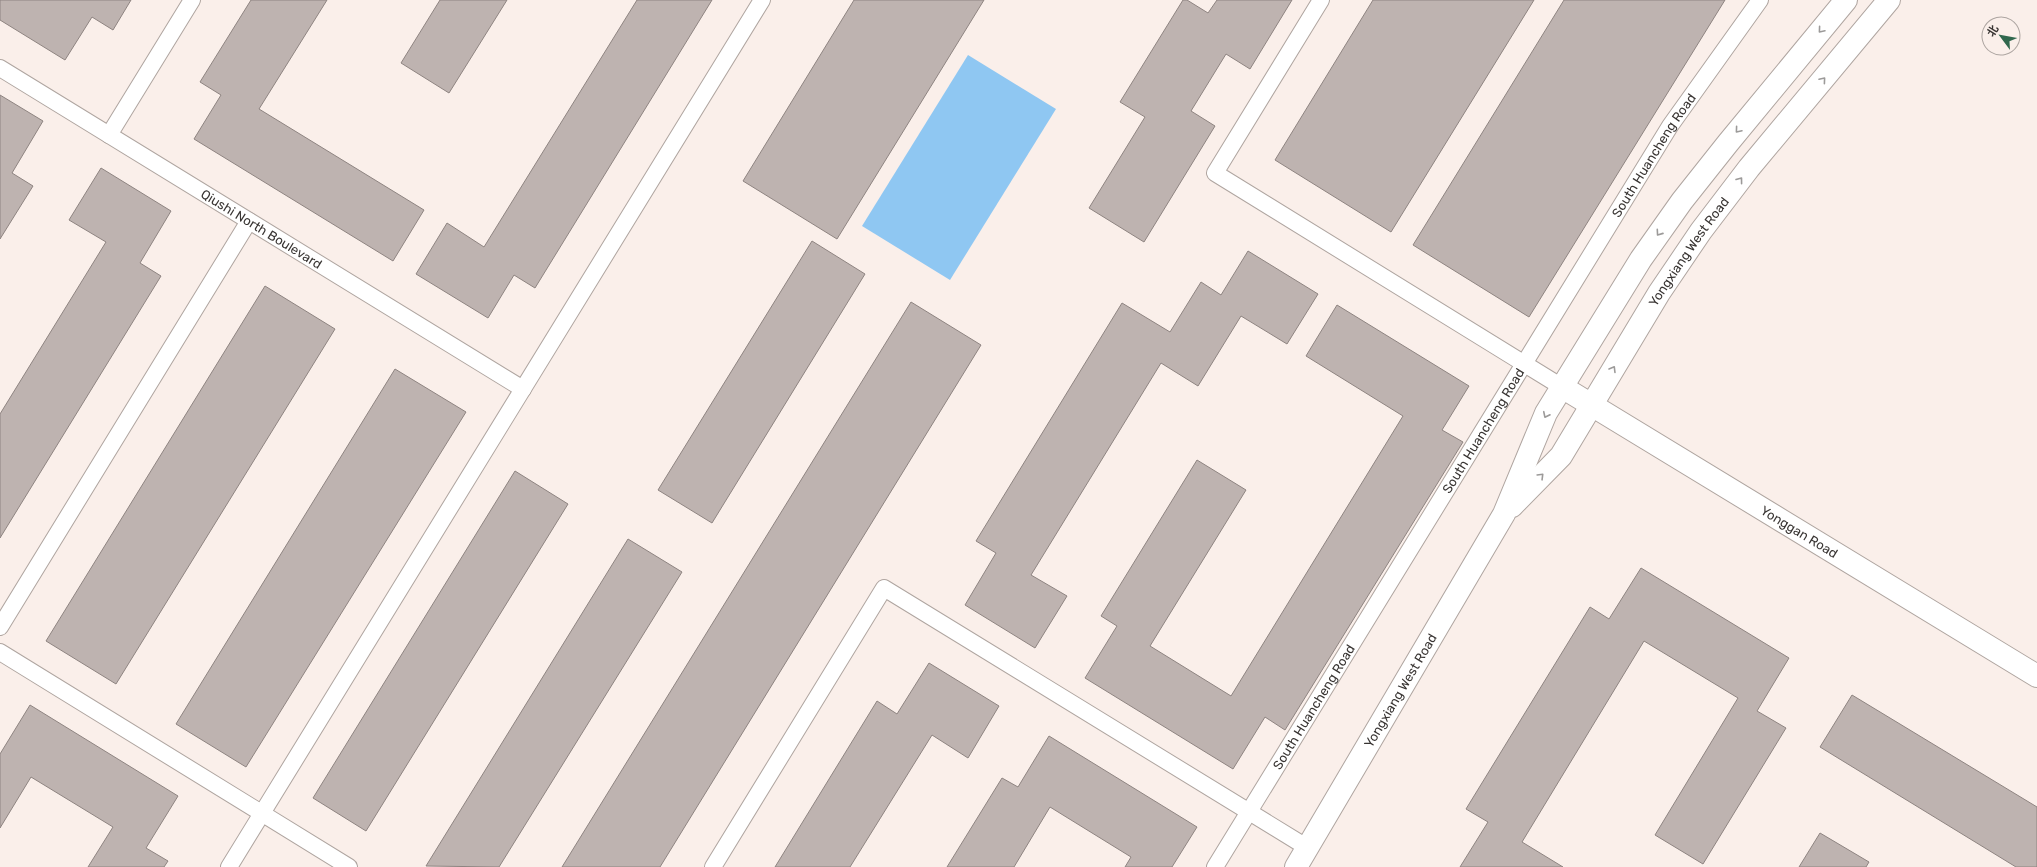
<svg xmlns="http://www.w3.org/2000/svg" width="2037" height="867" font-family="Rubik,'Noto Sans SC',sans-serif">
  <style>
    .water { fill: #8fc7f2 }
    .building { fill: #beb3b0; stroke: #8e8481 }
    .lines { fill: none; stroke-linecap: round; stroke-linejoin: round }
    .lane-casing { stroke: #afa5a0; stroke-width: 18 }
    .street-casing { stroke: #afa5a0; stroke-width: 24 }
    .secondary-casing { stroke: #afa5a0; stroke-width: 24 }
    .lane { stroke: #fff; stroke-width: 16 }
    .street { stroke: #fff; stroke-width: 22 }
    .secondary { stroke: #fff; stroke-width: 22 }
    .oneway { stroke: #9c9a99 }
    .labels { text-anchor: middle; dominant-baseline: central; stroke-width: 3; stroke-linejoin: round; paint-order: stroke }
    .street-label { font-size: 13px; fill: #393533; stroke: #faefea }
  </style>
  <rect width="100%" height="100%" fill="#faefea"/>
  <path class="water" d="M968,55L1056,109L950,280L862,226Z"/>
  <path class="building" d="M0,0H131L113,30L92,17L65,60L0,20Z
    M251,0H327L259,109L424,210L393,261L194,139L221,95L200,82Z
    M440,0H507L449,93L401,63Z
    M637,0H712L535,288L514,275L488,318L416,274L447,223L484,247Z
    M854,0H984L837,239L743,181Z
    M1183,0H1187L1208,13L1217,0H1292L1250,69L1226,54L1191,111L1215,126L1144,242L1089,208L1145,117L1120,102Z
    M1373,0H1534L1391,232L1275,160Z
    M1564,0H1725L1529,317L1413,245Z
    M0,95L43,121L12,173L33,186L0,239Z
    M101,168L171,211L140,263L161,276L0,538V414L106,242L69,220Z
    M812,241L865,274L712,523L658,490Z
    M1248,251L1318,294L1287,344L1241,316L1198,386L1161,363L1031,575L1067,596L1035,648L965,605L996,553L976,541L1122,303L1170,332L1201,282L1221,295Z
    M265,286L335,329L116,684L46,641Z
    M911,302L981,345L660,867H562Z
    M1337,305L1469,386L1442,430L1463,442L1285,730L1265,717L1233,769L1085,678L1117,626L1101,616L1197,460L1246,490L1150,646L1231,696L1403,416L1306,356Z
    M395,369L466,412L246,767L176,724Z
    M515,471L568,504L366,831L313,798Z
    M628,539L682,572L499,867L426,866Z
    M1641,568L1789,658L1757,711L1786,728L1703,864L1655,835L1738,698L1644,641L1522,842L1563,867H1460L1488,822L1466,809L1590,607L1609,619Z
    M929,663L999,706L968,758L932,735L850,867H775L877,701L897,714Z
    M1852,695L2037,807V867H2016L1820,747Z
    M30,705L178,796L146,848L168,861L164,867H88L113,827L31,777L0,828V754Z
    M1049,736L1197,827L1172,867H1125L1131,857L1050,807L1014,867H947L1002,778L1018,787Z
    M1820,833L1869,862L1866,867H1799Z"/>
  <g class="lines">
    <defs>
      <g id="lane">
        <path d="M1321,0L1215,173L1562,387"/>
        <path id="s1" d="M0,68L523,389"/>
        <path d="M109,135L192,0"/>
        <path d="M0,627L249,221"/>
        <path d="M0,652L349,867"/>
        <path d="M229,867L762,0"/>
        <path d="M713,867L884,588L1308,848"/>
        <path id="s2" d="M1215,867L1670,126L1760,0"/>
      </g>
      <g id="street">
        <path id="s3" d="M1562,387L2037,676"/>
      </g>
      <g id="secondary">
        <path id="s4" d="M1512,506L1561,456L1659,293L1701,231L1749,168L1889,0"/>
        <path id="s5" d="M1296,867L1504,514L1546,413L1641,259L1682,201L1728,143L1846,0"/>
      </g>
    </defs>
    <use href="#lane" class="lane-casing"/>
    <use href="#street" class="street-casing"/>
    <use href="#secondary" class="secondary-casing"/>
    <use href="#lane" class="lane"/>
    <use href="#street" class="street"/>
    <use href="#secondary" class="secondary"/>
  </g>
  <defs><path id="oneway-chevron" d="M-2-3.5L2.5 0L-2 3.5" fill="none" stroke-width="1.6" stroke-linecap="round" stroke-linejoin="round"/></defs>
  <g class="oneway">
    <use href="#oneway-chevron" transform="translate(1821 30) rotate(130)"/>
    <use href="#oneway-chevron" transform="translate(1823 80) rotate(-50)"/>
    <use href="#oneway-chevron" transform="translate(1738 130) rotate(130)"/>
    <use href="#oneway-chevron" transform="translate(1740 180) rotate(-53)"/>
    <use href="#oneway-chevron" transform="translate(1659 233) rotate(125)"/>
    <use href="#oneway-chevron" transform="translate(1613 369) rotate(-59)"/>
    <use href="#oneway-chevron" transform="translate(1546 415) rotate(116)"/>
    <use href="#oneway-chevron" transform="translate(1541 476) rotate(-45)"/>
  </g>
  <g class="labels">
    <g class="street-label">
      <text stroke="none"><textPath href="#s2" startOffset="836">South Huancheng Road</textPath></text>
      <text stroke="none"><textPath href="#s1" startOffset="307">Qiushi North Boulevard</textPath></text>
      <text stroke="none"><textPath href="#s4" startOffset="311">Yongxiang West Road</textPath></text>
      <text stroke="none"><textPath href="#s2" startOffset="512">South Huancheng Road</textPath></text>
      <text stroke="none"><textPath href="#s3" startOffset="278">Yonggan Road</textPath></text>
      <text stroke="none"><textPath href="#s5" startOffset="205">Yongxiang West Road</textPath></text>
      <text stroke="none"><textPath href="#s2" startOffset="188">South Huancheng Road</textPath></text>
    </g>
  </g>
  <g transform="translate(2001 36) rotate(302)"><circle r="19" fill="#faefea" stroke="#ada5a1"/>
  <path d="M0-3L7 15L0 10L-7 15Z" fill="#30674d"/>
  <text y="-6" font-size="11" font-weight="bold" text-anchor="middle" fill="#393533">北</text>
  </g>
</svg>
